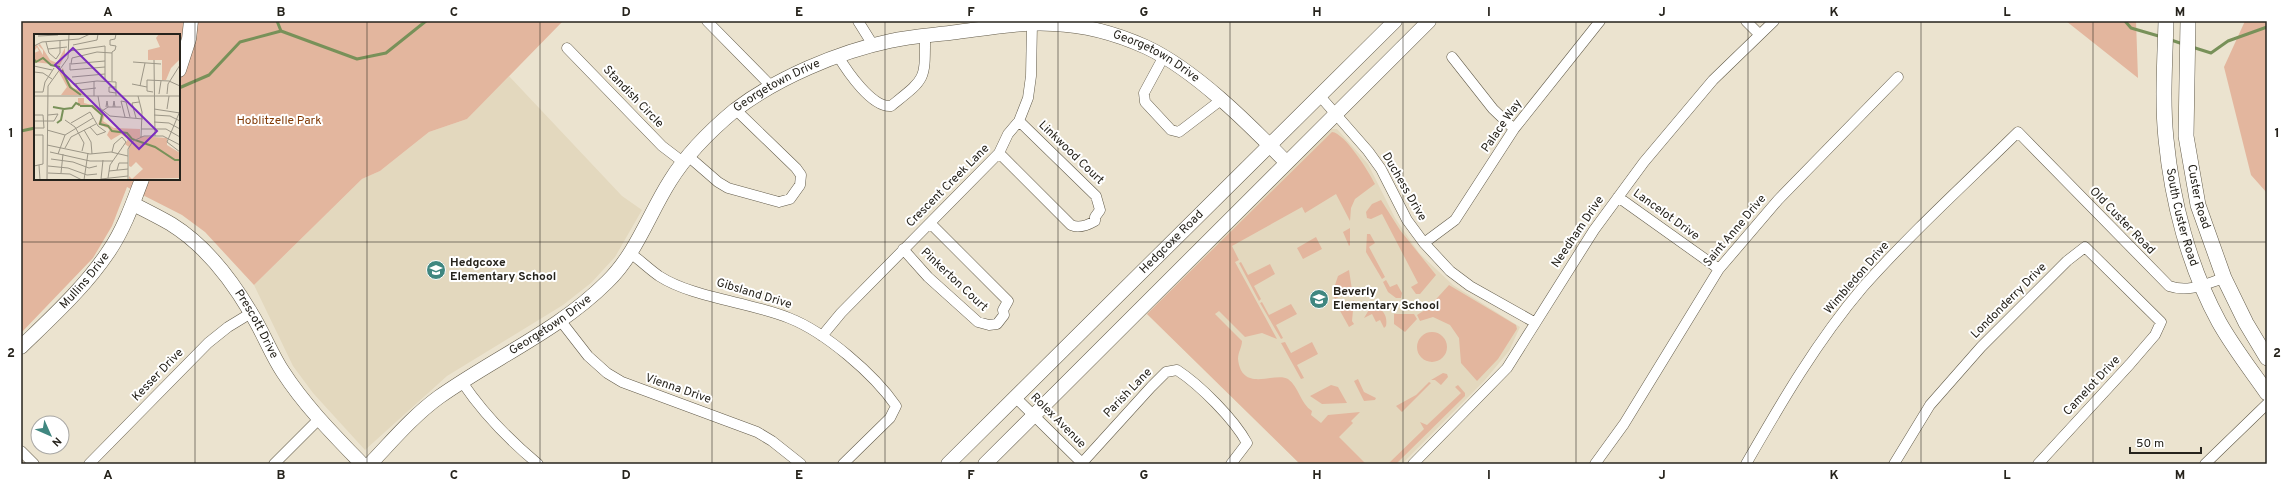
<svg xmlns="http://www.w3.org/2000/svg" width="2288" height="485" font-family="Overpass,sans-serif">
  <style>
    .built { fill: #e3d8be }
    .green { fill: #e3b69e; fill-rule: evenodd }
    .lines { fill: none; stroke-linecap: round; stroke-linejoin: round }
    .stream { stroke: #789159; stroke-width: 3 }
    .street-casing { stroke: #625b4a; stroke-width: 11 }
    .secondary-casing { stroke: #625b4a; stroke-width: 15 }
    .primary-casing { stroke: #625b4a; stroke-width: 16 }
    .street { stroke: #fff; stroke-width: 10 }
    .secondary { stroke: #fff; stroke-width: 14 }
    .primary { stroke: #fff; stroke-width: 15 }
    .grid { fill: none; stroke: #26231c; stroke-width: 1; stroke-opacity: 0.55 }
    .labels { text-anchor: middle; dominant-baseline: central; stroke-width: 4; stroke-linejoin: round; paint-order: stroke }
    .street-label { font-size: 12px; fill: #26231c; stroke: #fff }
    .park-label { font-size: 12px; fill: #823b07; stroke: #fff }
    .poi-label { font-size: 12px; font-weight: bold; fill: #26231c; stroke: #fff; text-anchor: start }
    .inset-river { fill: none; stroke: #789159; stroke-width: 2 }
    .inset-road { fill: none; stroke: #9c9687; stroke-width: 1 }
    .view { fill: #7b2cbf; fill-opacity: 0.15; stroke: #7b2cbf; stroke-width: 2 }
    .inset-edge { fill: none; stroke: #26231c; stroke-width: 2 }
    .neatline { fill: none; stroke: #26231c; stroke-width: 1.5 }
    .grid-label { font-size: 13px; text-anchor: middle; font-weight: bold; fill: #26231c }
  </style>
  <rect width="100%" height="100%" fill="#ebe3cf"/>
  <path class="built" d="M508,75L622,196L642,210L615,257L591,283L563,305L447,376L365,450L313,393L293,366L254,285L362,179L380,171L429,132L467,119Z
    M1330,129H1337L1368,164L1395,218L1419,253L1453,285L1520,327L1509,351L1485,380L1402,464H1300L1147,314Z"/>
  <path class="green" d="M21,21H563L467,119L429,132L380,171L362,179L254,285L205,232L182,215L127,187L112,226L93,258L21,333ZM35,35H179V179H35Z
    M2066,21H2136L2138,78Z
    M2245,21H2267V193L2251,175L2224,67Z
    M1332,132C1345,133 1369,172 1375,184L1355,199L1351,208L1350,221L1336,194L1305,213L1302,207L1232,246L1239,260L1235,262L1277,339L1262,333L1245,337L1219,311L1215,314L1242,341C1242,347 1238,352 1238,359C1242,394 1275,371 1288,379C1299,387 1300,403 1312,411L1311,415L1321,423L1328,415L1360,412L1351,421L1353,423L1339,437L1366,464H1300L1147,314Z
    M1381,200L1400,230L1436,275L1420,294H1416L1411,287L1418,283L1382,214L1371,219L1367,218L1366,212L1372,204Z
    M1350,228V245L1349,246L1343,232Z
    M1367,234H1370L1375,243L1369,247L1385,277L1382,279L1366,252Z
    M1316,237L1322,249L1303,259L1297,248Z
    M1241,262L1248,275L1270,264L1275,274L1254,286L1261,299L1259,301L1239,263Z
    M1349,270L1352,290L1335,299L1332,294L1338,276Z
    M1386,280L1390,287L1397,284L1402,293L1401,298H1396L1388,292L1383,282Z
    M1449,285L1516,325L1517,329L1498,359L1477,381L1461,363L1459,338L1450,325L1433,317L1420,321L1417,315L1428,308Z
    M1354,300L1352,321L1354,324L1349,327L1339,309Z
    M1262,302L1269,315L1291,304L1297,314L1276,325L1283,338L1281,339L1260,303Z
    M1370,308C1382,306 1388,315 1386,326L1384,328L1380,320L1376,322L1372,314L1364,318Z
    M1394,314H1414L1417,319L1405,332L1394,324Z
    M1417 347a15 15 0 1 1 30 0a15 15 0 1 1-30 0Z
    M1285,342L1291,353L1312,342L1318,354L1297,365L1304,378L1301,379L1281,343Z
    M1443,373L1447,374L1448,377L1441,385L1435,380H1431Z
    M1358,379L1364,392L1376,398L1375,400L1364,401L1354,381Z
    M1429,382L1431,383L1402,412L1396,406L1416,395Z
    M1331,385L1338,387L1347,403L1322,404L1310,396Z
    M1458,385L1465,393V396L1396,464H1388L1424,429L1420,422L1427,425L1461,393L1455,387Z"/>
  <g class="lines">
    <path class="stream" d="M277,21L281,31
      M2125,21L2131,28L2162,37
      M2171,40L2183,44
      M2192,47L2211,53L2228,41L2267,27
      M179,88L209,75L240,42L281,31L357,59L386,53L426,21
      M21,131L35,128"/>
    <defs>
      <path id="street" d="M707,21L772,87
        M858,21L873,45
        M1746,21L1759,34
        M567,48L662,146L683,162
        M838,56C847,71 872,108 891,106C926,78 925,81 925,37
        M1164,56L1144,93L1145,102L1171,130L1179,132L1221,100
        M1452,57L1493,109L1514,129
        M1319,95L1368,151L1381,169L1407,220L1424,243L1450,271L1470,286L1534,322
        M999,153L1071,225C1079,229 1088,225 1095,221V217L1100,210L1096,196L1019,121
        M688,156L718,182L728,188L779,202L790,199L800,185L801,175L796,168L736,110
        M1618,197L1719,269
        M1424,243L1455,220L1514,129L1600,21
        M903,249L928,277L978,322L989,325L997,324L1004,315L1003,310L1008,301L930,223
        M630,253C640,260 649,269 659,276C693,298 750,302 789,318C825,332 874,374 896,406L890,418L843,464
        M560,320L588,356L607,373L622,382L757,432L772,441L801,464
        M822,336L841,313L999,153L1008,134L1019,121L1028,98L1031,76L1032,24
        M462,382C483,413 509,440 538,464
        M1015,397L1083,464
        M21,451L34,464
        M1082,463L1151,387L1166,372L1177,370C1200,385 1234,419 1247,443L1231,464
        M89,464L208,343L228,327L251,313
        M274,464L319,419
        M1413,464L1507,368L1594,230L1644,162L1713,80L1774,21
        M1595,464L1624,424L1719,269L1778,200L1898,77
        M1746,464C1781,403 1817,341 1863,287C1911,233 1966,183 2018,132L2169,286C2189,293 2205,284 2224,278
        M1894,464L1930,405L1981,347L2067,261L2085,247L2161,322L2155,335L2130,364L2038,464
        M2205,464L2267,404"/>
      <g id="secondary">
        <path d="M179,70L189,39L191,21"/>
        <path id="s1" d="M133,204C145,210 159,217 171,224C205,245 231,279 251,313C263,332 271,354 283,372C305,406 334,435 362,464"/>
        <path id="s2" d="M21,347C52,317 85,287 109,251C124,229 133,203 142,179"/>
        <path id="s3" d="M370,464C392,441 413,416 439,397C494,358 559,330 607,282C636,254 649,214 670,181C686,155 711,130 735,110C777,78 838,52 890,41C912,36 935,35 957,32C988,28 1022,22 1053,24C1085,25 1117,34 1146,47C1195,70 1248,123 1286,162"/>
        <path id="s4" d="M948,464L1395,21"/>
        <path d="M985,464L1429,21"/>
      </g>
      <g id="primary">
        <path id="s5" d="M2166,21C2165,60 2162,100 2166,139C2172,201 2189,267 2219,322C2233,347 2251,370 2267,393"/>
        <path id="s6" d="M2188,21L2186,136L2198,205L2224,278L2246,323L2267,358"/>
      </g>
    </defs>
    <use href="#street" class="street-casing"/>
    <use href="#secondary" class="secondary-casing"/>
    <use href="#primary" class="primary-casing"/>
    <use href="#street" class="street"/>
    <use href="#secondary" class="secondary"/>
    <use href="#primary" class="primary"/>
  </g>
  <path class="grid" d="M195,21V464M367,21V464M540,21V464M712,21V464M885,21V464M1058,21V464M1230,21V464M1403,21V464M1576,21V464M1748,21V464M1921,21V464M2093,21V464M21,242H2267"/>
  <defs>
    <symbol id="school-disc" viewBox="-11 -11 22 22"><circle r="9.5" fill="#408780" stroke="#fff"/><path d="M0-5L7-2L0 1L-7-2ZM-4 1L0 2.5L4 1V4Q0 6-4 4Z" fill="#fff"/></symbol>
  </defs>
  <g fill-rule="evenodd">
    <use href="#school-disc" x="425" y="259" width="22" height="22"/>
    <use href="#school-disc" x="1308" y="288" width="22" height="22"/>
  </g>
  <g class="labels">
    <g class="street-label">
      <text stroke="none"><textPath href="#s3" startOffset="961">Georgetown Drive</textPath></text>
      <text stroke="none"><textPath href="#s3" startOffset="565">Georgetown Drive</textPath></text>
      <text transform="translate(633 97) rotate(46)">Standish Circle</text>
      <text transform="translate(1502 126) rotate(-55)">Palace Way</text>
      <text transform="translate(1071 153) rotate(44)">Linkwood Court</text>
      <text transform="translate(948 186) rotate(-45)">Crescent Creek Lane</text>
      <text transform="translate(1404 187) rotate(60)">Duchess Drive</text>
      <text stroke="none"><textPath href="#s6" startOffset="177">Custer Road</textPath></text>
      <text transform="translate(1666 215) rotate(36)">Lancelot Drive</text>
      <text stroke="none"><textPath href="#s5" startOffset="198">South Custer Road</textPath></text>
      <text transform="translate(2122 221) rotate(46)">Old Custer Road</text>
      <text transform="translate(1735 231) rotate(-50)">Saint Anne Drive</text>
      <text transform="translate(1578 232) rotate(-56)">Needham Drive</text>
      <text stroke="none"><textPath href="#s4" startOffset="315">Hedgcoxe Road</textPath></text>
      <text transform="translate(1857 278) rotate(-49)">Wimbledon Drive</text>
      <text stroke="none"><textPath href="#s2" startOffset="92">Mullins Drive</textPath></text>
      <text transform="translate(954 280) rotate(43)">Pinkerton Court</text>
      <text transform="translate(754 294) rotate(17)">Gibsland Drive</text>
      <text transform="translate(2009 301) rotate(-45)">Londonderry Drive</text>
      <text stroke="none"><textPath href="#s1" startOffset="176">Prescott Drive</textPath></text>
      <text stroke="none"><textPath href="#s3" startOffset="229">Georgetown Drive</textPath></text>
      <text transform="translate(158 375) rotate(-46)">Kesser Drive</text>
      <text transform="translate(2092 386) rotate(-47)">Camelot Drive</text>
      <text transform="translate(678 389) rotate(19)">Vienna Drive</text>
      <text transform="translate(1128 393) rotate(-46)">Parish Lane</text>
      <text transform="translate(1058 421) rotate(45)">Rolex Avenue</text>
    </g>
    <g class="park-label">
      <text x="279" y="121">Hoblitzelle Park</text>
    </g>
    <g class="poi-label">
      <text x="450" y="263">Hedgcoxe<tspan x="450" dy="14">Elementary School</tspan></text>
      <text x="1333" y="292">Beverly<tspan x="1333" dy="14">Elementary School</tspan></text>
    </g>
  </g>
  <g transform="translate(34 34)">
    <rect width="146" height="146" fill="#ebe3cf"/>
    <path d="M125,0H146V25L137,34L132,46H128V26H114V16L126,13L122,4ZM6,10L16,26L23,29L31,14V21L26,31L0,28V19L5,17L3,13L0,18V12L3,11L9,21V16L4,11ZM29,34L31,42L39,54L48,57L50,61H27L33,53L25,38ZM44,64H50V69L62,72L71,80L69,87L80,94L106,95V102L133,104V111L146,119V144L95,145V133V142L98,145L109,135L103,129L98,136L103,129L102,128L97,133L95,132V113L91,110L94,105L87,100L77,106L73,101L76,95L64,90L68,82L56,72H44Z" fill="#e3b69e"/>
    <path class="inset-river" d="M0,25L2,28L9,24L17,31L26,33M28,36L36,53L47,61M46,72H58L68,81L66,90L74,92L78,97L93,99L98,105L121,113L141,126H146M19,73L30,75L38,74L42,69L46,71M23,89L27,86L29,76"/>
    <path class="inset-road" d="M4,2L24,1M12,8L15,19L22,25L26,19V7M39,11L63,6L64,0M0,12L8,8L45,5L56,0M14,15L33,13M35,17L71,12V46M120,26L121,102M71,27L37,30L38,24L63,18L78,19M99,28L127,30M36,29V36L71,33M0,32L18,36M0,38L9,39L18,45M38,43L71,40M78,47V18L81,16L82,12L76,11V6L81,5L82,0M39,50L63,47L82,48V62M42,50L45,56L62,54M98,50L113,53M106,52L111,29M82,53H75V58L82,59M0,58H9L11,48L20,34M119,58L113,57V46L135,47L146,52M125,60L127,47M133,60L134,50L146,31M0,62H146M60,62V47M64,62L66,74L76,82L109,85M104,62L108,78L107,103M72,73L73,67L74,73M79,73L80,67L81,73M120,75L146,79M133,75L135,62M68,77L74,73H87M146,77L133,108L146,118M0,81H9L10,94H0M120,81L136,82L146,87M91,83L87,67L92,68L96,83M102,84L98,69L105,68M31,86L41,93L50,109L48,117M0,87H20L24,80L14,81M120,88L135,89L146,95M37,89L56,78L64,92L72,98M56,93L63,101L71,98M107,95H132L146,103M13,96L31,101M50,96L57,108L58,120M0,101H9V130L0,132M13,111L56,120L77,118L94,122M31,114L37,103L62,90M16,118L56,127H79M24,120L31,101L59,84M17,125L39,128L55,134L63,132M5,131L6,146M14,132L34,134L53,141L63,140M83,136L85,129H94M75,137L94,135M14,139L36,140L48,146M27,139L29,120M74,144L76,131L92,108L88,103L80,110L78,118M67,145L94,142M67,145L69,126M13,146L14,52L34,24L35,0M50,146L54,119M94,146V115L99,107L110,102H129L146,111"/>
    <path class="view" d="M39,14L123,97L105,115L21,31Z"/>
    <rect width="146" height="146" class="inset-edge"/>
  </g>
  <rect width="2288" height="485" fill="none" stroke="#ffffff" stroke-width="44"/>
  <g transform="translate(50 435) rotate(135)"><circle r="19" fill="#ffffff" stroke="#a8a7a4"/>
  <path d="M0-3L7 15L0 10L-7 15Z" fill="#408780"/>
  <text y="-6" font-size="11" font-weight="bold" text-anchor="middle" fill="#26231c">N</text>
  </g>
  <path d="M2130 447v6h71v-6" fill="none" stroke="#26231c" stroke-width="2"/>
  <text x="2136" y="447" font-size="12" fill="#26231c" stroke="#ffffff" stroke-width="3" paint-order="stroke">50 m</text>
  <rect x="22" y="22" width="2244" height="441" class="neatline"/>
  <g class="grid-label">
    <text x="108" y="16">A</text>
    <text x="281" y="16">B</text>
    <text x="454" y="16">C</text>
    <text x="626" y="16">D</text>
    <text x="799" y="16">E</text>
    <text x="971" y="16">F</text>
    <text x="1144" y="16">G</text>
    <text x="1317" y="16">H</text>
    <text x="1489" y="16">I</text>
    <text x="1662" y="16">J</text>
    <text x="1834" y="16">K</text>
    <text x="2007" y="16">L</text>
    <text x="2180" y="16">M</text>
    <text x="11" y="137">1</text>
    <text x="2277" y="137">1</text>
    <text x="11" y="357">2</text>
    <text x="2277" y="357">2</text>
    <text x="108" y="479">A</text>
    <text x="281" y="479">B</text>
    <text x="454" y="479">C</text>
    <text x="626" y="479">D</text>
    <text x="799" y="479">E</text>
    <text x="971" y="479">F</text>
    <text x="1144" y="479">G</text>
    <text x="1317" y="479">H</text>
    <text x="1489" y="479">I</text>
    <text x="1662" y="479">J</text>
    <text x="1834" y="479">K</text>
    <text x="2007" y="479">L</text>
    <text x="2180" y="479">M</text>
  </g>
</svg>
